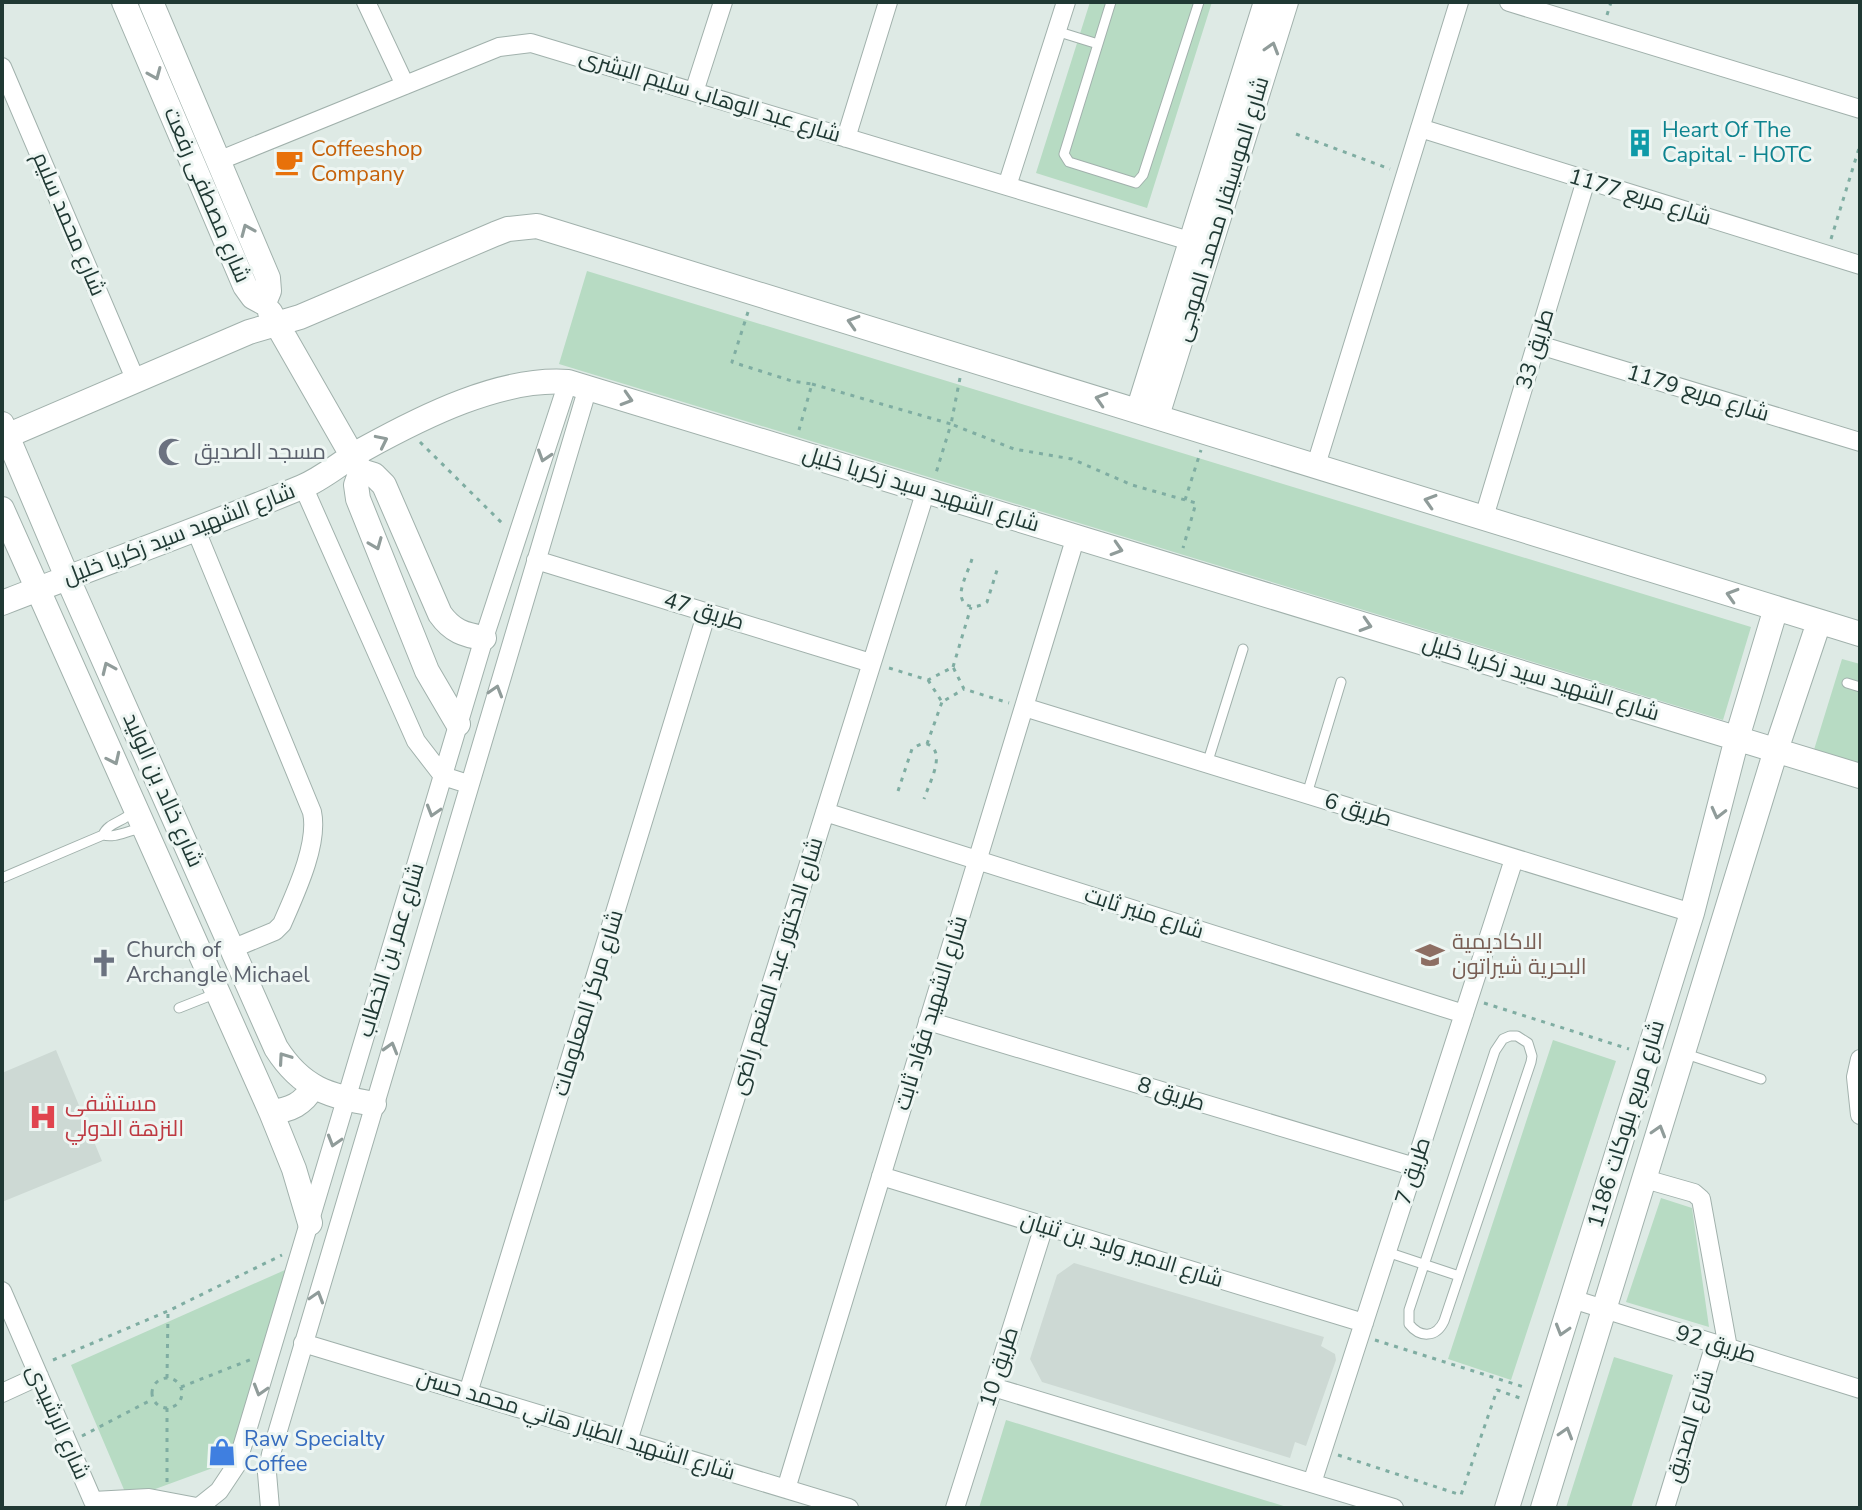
<svg xmlns="http://www.w3.org/2000/svg" width="1862" height="1510" font-family="'Nunito Sans',Cairo,sans-serif">
  <style>
    .built { fill: #cdd9d4 }
    .green { fill: #b7dbc3 }
    .lines { fill: none; stroke-linecap: round; stroke-linejoin: round }
    .service-casing { stroke: #a1b1ac; stroke-width: 11 }
    .minor-casing { stroke: #a1b1ac; stroke-width: 20 }
    .tertiary-casing { stroke: #a1b1ac; stroke-width: 26 }
    .path { stroke: #7fada2; stroke-width: 3; stroke-dasharray: 4 6; stroke-linecap: butt }
    .service { stroke: #fff; stroke-width: 9 }
    .minor { stroke: #fff; stroke-width: 18 }
    .tertiary { stroke: #fff; stroke-width: 24 }
    .oneway { stroke: #909c9a }
    .labels { text-anchor: middle; dominant-baseline: central; stroke-width: 6; stroke-linejoin: round; paint-order: stroke }
    .street-label { font-size: 22px; fill: #203934; stroke: #eef6f3 }
    .culture-label { font-size: 22px; fill: #0d838f; stroke: #eef6f3; text-anchor: start }
    .food-label { font-size: 22px; fill: #c56008; stroke: #eef6f3; text-anchor: start }
    .worship-label { font-size: 22px; fill: #5b616d; stroke: #eef6f3; text-anchor: start }
    .education-label { font-size: 22px; fill: #785e54; stroke: #eef6f3; text-anchor: start }
    .health-label { font-size: 22px; fill: #be3a42; stroke: #eef6f3; text-anchor: start }
    .shop-label { font-size: 22px; fill: #366cbe; stroke: #eef6f3; text-anchor: start }
  </style>
  <rect width="100%" height="100%" fill="#deeae5"/>
  <path class="built" d="M56,1050L102,1161L2,1202V1073Z
    M1074,1263L1324,1337L1321,1346L1335,1354L1336,1360L1306,1446L1295,1442L1290,1458L1042,1382L1030,1359L1057,1275Z"/>
  <path class="green" d="M1090,2H1212L1147,208L1036,173Z
    M587,271L1751,627L1723,720L559,364Z
    M1842,659L1860,664V768L1813,753Z
    M1553,1040L1616,1061L1511,1380L1448,1359Z
    M1661,1198L1692,1208L1709,1327L1626,1302Z
    M294,1266L229,1462L128,1499L71,1365Z
    M1614,1357L1673,1375L1631,1508H1566Z
    M1006,1420L1290,1508H979Z"/>
  <g class="lines">
    <defs>
      <path id="service" d="M1111,2L1064,154L1069,162L1136,183L1143,175L1199,2
        M1056,31L1098,44
        M1847,683L1860,687
        M1207,764L1243,649
        M1307,794L1341,682
        M103,835C108,822 125,822 133,811
        M2,878L103,835C117,839 130,828 144,829
        M179,1008L217,993
        M1510,1036H1517L1528,1043L1532,1056L1531,1062L1444,1321C1436,1338 1420,1338 1409,1324V1310L1495,1051L1503,1039Z
        M1683,1053L1761,1079
        M1387,1252L1459,1276"/>
      <path id="minor" d="M366,2L405,85
        M1509,2L1860,109
        M2,67L136,381
        M694,92L723,2
        M1420,128L1860,265
        M846,138L888,2
        M218,161L499,47L531,43L1203,245
        M1007,186L1066,2
        M1536,344L1860,442
        M1316,465L1459,2
        M303,486L416,741L443,776L468,784
        M1484,517L1586,180
        M195,528L312,812C319,844 295,894 282,924L275,931L234,948
        M536,560L871,663
        M1024,707L1692,913
        M825,812L1464,1014
        M928,1021L1415,1167
        M1860,1059L1856,1077L1860,1115
        M881,1176L1364,1323
        M1645,1179L1694,1193L1701,1199L1728,1348
        M2,1291L96,1508
        M1572,1299L1860,1389
        M303,1343L849,1508
        M993,1387L1394,1508
        M2,1393L39,1376
        M468,1393L707,612
        M628,1441L926,490
        M1312,1483L1514,859
        M786,1489L1076,536
        M93,1501L149,1498L202,1508
        M199,1507L219,1491L237,1464L484,638L568,382
        M270,1508L267,1473L271,1454L588,387
        M955,1508L1044,1226
        M1665,1508L1715,1344"/>
      <path id="tertiary" d="M124,2L245,286L253,297L264,303
        M151,2L268,278L269,291L264,303
        M270,312L361,471
        M1138,411L1266,2
        M1157,416L1286,2
        M2,424L67,577L276,1048C302,1089 329,1096 374,1104
        M2,438L249,332L300,317L495,234L508,229L537,226L1860,634
        M361,471L356,485L358,499L427,671L458,724
        M361,471L374,475L384,485L440,614C452,631 464,635 484,638
        M2,509L271,1112L294,1169L310,1223
        M2,603C102,564 203,528 302,487C324,478 342,461 364,449C422,417 501,377 568,382L1860,776
        M271,1112C291,1110 303,1104 313,1087
        M1507,1508L1692,913L1737,738L1776,608
        M1543,1508L1776,750L1819,622"/>
    </defs>
    <use href="#service" class="service-casing"/>
    <use href="#minor" class="minor-casing"/>
    <use href="#tertiary" class="tertiary-casing"/>
    <path class="path" d="M1607,15L1611,2
      M1296,134L1390,169
      M1831,239L1860,145
      M748,312L732,362L792,381L812,384L799,430
      M960,378L951,424L1014,449L1072,459L1132,485L1196,503L1183,548
      M812,384L951,424L936,473
      M420,442L503,524
      M1185,500L1201,450
      M972,559C969,569 962,582 961,593C961,609 977,609 987,602L998,567
      M953,667L971,607
      M889,668L928,680L953,667L964,689L1009,703
      M928,680L942,702L964,689
      M927,744L942,702
      M898,791L912,749C918,745 924,741 931,746C945,756 928,786 924,799
      M1484,1003L1629,1049
      M1375,1340L1524,1387
      M53,1360L168,1311L282,1255
      M152 1393a15 15 0 1 1 30 0a15 15 0 1 1-30 0Z
      M167,1378L168,1311
      M181,1387L252,1359
      M167,1408V1484
      M82,1436L153,1399
      M1338,1455L1461,1495L1497,1390L1520,1398"/>
    <use href="#service" class="service"/>
    <use href="#minor" class="minor"/>
    <use href="#tertiary" class="tertiary"/>
  </g>
  <defs><path id="oneway-chevron" d="M-2-3.5L2.5 0L-2 3.5" fill="none" stroke-width="1.6" stroke-linecap="round" stroke-linejoin="round" transform="scale(2)"/></defs>
  <g class="oneway">
    <use href="#oneway-chevron" transform="translate(1272 48) rotate(-73)"/>
    <use href="#oneway-chevron" transform="translate(155 74) rotate(67)"/>
    <use href="#oneway-chevron" transform="translate(247 230) rotate(-113)"/>
    <use href="#oneway-chevron" transform="translate(853 322) rotate(-163)"/>
    <use href="#oneway-chevron" transform="translate(627 399) rotate(17)"/>
    <use href="#oneway-chevron" transform="translate(1101 399) rotate(-163)"/>
    <use href="#oneway-chevron" transform="translate(382 441) rotate(-26)"/>
    <use href="#oneway-chevron" transform="translate(544 456) rotate(108)"/>
    <use href="#oneway-chevron" transform="translate(1430 501) rotate(-163)"/>
    <use href="#oneway-chevron" transform="translate(376 544) rotate(68)"/>
    <use href="#oneway-chevron" transform="translate(1117 549) rotate(17)"/>
    <use href="#oneway-chevron" transform="translate(1732 595) rotate(-163)"/>
    <use href="#oneway-chevron" transform="translate(1366 625) rotate(17)"/>
    <use href="#oneway-chevron" transform="translate(108 668) rotate(-114)"/>
    <use href="#oneway-chevron" transform="translate(496 691) rotate(-73)"/>
    <use href="#oneway-chevron" transform="translate(114 759) rotate(65)"/>
    <use href="#oneway-chevron" transform="translate(433 811) rotate(107)"/>
    <use href="#oneway-chevron" transform="translate(1718 813) rotate(104)"/>
    <use href="#oneway-chevron" transform="translate(391 1048) rotate(-74)"/>
    <use href="#oneway-chevron" transform="translate(284 1058) rotate(-125)"/>
    <use href="#oneway-chevron" transform="translate(1659 1131) rotate(-73)"/>
    <use href="#oneway-chevron" transform="translate(334 1141) rotate(107)"/>
    <use href="#oneway-chevron" transform="translate(317 1297) rotate(-73)"/>
    <use href="#oneway-chevron" transform="translate(1562 1330) rotate(107)"/>
    <use href="#oneway-chevron" transform="translate(260 1390) rotate(107)"/>
    <use href="#oneway-chevron" transform="translate(1566 1433) rotate(-73)"/>
  </g>
  <defs>
    <symbol id="building-bare" viewBox="-9 -9 18 18"><path d="M-4-6H4V6H1V3H-1V6H-4ZM-2.5-4.3h1.7v1.8h-1.7ZM.8-4.3h1.7v1.8H.8ZM-2.5-1h1.7V.8h-1.7ZM.8-1h1.7V.8H.8Z" fill="#0f9aa8" stroke="#eef6f3" stroke-width="2.5" paint-order="stroke"/></symbol>
    <symbol id="cafe-bare" viewBox="-9 -9 18 18"><path d="M-5.5-4.5H6V0H3Q3 3.5 0 3.5H-2.5Q-5.5 3.5-5.5 0ZM3-3.2v2h1.7v-2ZM-6 4.5H4V6H-6Z" fill="#e8710a" stroke="#eef6f3" stroke-width="2.5" paint-order="stroke"/></symbol>
    <symbol id="mosque-bare" viewBox="-9 -9 18 18"><path d="M3.5-4.9A6 6 0 1 0 3.5 4.9A5 5 0 1 1 3.5-4.9Z" fill="#6b7280" stroke="#eef6f3" stroke-width="2.5" paint-order="stroke"/></symbol>
    <symbol id="university-bare" viewBox="-9 -9 18 18"><path d="M0-5L7-2L0 1L-7-2ZM-4 1L0 2.5L4 1V4Q0 6-4 4Z" fill="#8d6e63" stroke="#eef6f3" stroke-width="2.5" paint-order="stroke"/></symbol>
    <symbol id="church-bare" viewBox="-9 -9 18 18"><path d="M-1.2-6h2.4v3.5h3.3v2.4h-3.3V6h-2.4V-.1h-3.3v-2.4h3.3Z" fill="#6b7280" stroke="#eef6f3" stroke-width="2.5" paint-order="stroke"/></symbol>
    <symbol id="hospital-bare" viewBox="-9 -9 18 18"><path d="M-5-5h3v3.5h4V-5h3V5h-3V1.5h-4V5h-3Z" fill="#e0444e" stroke="#eef6f3" stroke-width="2.5" paint-order="stroke"/></symbol>
    <symbol id="shop-bare" viewBox="-9 -9 18 18"><path d="M-5-2.5h2.3a2.7 3.5 0 0 1 5.4 0H5L5.5 6h-11ZM-1.5-2.5h3a1.5 2.3 0 0 0-3 0Z" fill="#3f7fe0" stroke="#eef6f3" stroke-width="2.5" paint-order="stroke"/></symbol>
  </defs>
  <g fill-rule="evenodd">
    <use href="#building-bare" x="1620" y="123" width="40" height="40"/>
    <use href="#cafe-bare" x="269" y="142" width="40" height="40"/>
    <use href="#mosque-bare" x="152" y="432" width="40" height="40"/>
    <use href="#university-bare" x="1410" y="935" width="40" height="40"/>
    <use href="#church-bare" x="84" y="943" width="40" height="40"/>
    <use href="#hospital-bare" x="23" y="1097" width="40" height="40"/>
    <use href="#shop-bare" x="202" y="1432" width="40" height="40"/>
  </g>
  <g class="labels">
    <g class="street-label">
      <text transform="translate(710 96) rotate(17)">شارع عبد الوهاب سليم البشرى</text>
      <text transform="translate(207 195) rotate(67)">شارع مصطفى رفعت</text>
      <text transform="translate(1640 197) rotate(17)">شارع مربع 1177</text>
      <text transform="translate(1222 209) rotate(-73)">شارع الموسيقار محمد الموجى</text>
      <text transform="translate(69 224) rotate(67)">شارع محمد سليم</text>
      <text transform="translate(1535 349) rotate(-73)">طريق 33</text>
      <text transform="translate(1698 393) rotate(17)">شارع مربع 1179</text>
      <text transform="translate(921 489) rotate(17)">شارع الشهيد سيد زكريا خليل</text>
      <text transform="translate(179 534) rotate(-21)">شارع الشهيد سيد زكريا خليل</text>
      <text transform="translate(704 611) rotate(17)">طريق 47</text>
      <text transform="translate(1541 678) rotate(17)">شارع الشهيد سيد زكريا خليل</text>
      <text transform="translate(163 790) rotate(66)">شارع خالد بن الوليد</text>
      <text transform="translate(1358 810) rotate(17)">طريق 6</text>
      <text transform="translate(1144 913) rotate(18)">شارع منير ثابت</text>
      <text transform="translate(391 950) rotate(-73)">شارع عمر بن الخطاب</text>
      <text transform="translate(777 966) rotate(-73)">شارع الدكتور عبد المنعم راضى</text>
      <text transform="translate(588 1003) rotate(-73)">شارع مركز المعلومات</text>
      <text transform="translate(931 1013) rotate(-73)">شارع الشهيد فؤاد ثابت</text>
      <text transform="translate(1171 1094) rotate(17)">طريق 8</text>
      <text transform="translate(1626 1124) rotate(-73)">شارع مربع بلوكات 1186</text>
      <text transform="translate(1413 1171) rotate(-72)">طريق 7</text>
      <text transform="translate(1122 1250) rotate(17)">شارع الامير وليد بن ثنيان</text>
      <text transform="translate(1716 1344) rotate(17)">طريق 92</text>
      <text transform="translate(999 1367) rotate(-72)">طريق 10</text>
      <text transform="translate(58 1422) rotate(66)">شارع الرشيدى</text>
      <text transform="translate(576 1425) rotate(17)">شارع الشهيد الطيار هاني محمد حسن</text>
      <text transform="translate(1690 1426) rotate(-73)">شارع الصديق</text>
    </g>
    <g class="culture-label">
      <text x="1662" y="130">Heart Of The<tspan x="1662" dy="25">Capital - HOTC</tspan></text>
    </g>
    <g class="food-label">
      <text x="311" y="149">Coffeeshop<tspan x="311" dy="25">Company</tspan></text>
    </g>
    <g class="worship-label">
      <text x="194" y="452">مسجد الصديق</text>
      <text x="126" y="950">Church of<tspan x="126" dy="25">Archangle Michael</tspan></text>
    </g>
    <g class="education-label">
      <text x="1452" y="942">الاكاديمية<tspan x="1452" dy="25">البحرية شيراتون</tspan></text>
    </g>
    <g class="health-label">
      <text x="65" y="1104">مستشفى<tspan x="65" dy="25">النزهة الدولي</tspan></text>
    </g>
    <g class="shop-label">
      <text x="244" y="1439">Raw Specialty<tspan x="244" dy="25">Coffee</tspan></text>
    </g>
  </g>
  <rect width="1862" height="1510" fill="none" stroke="#203934" stroke-width="8"/>
</svg>
